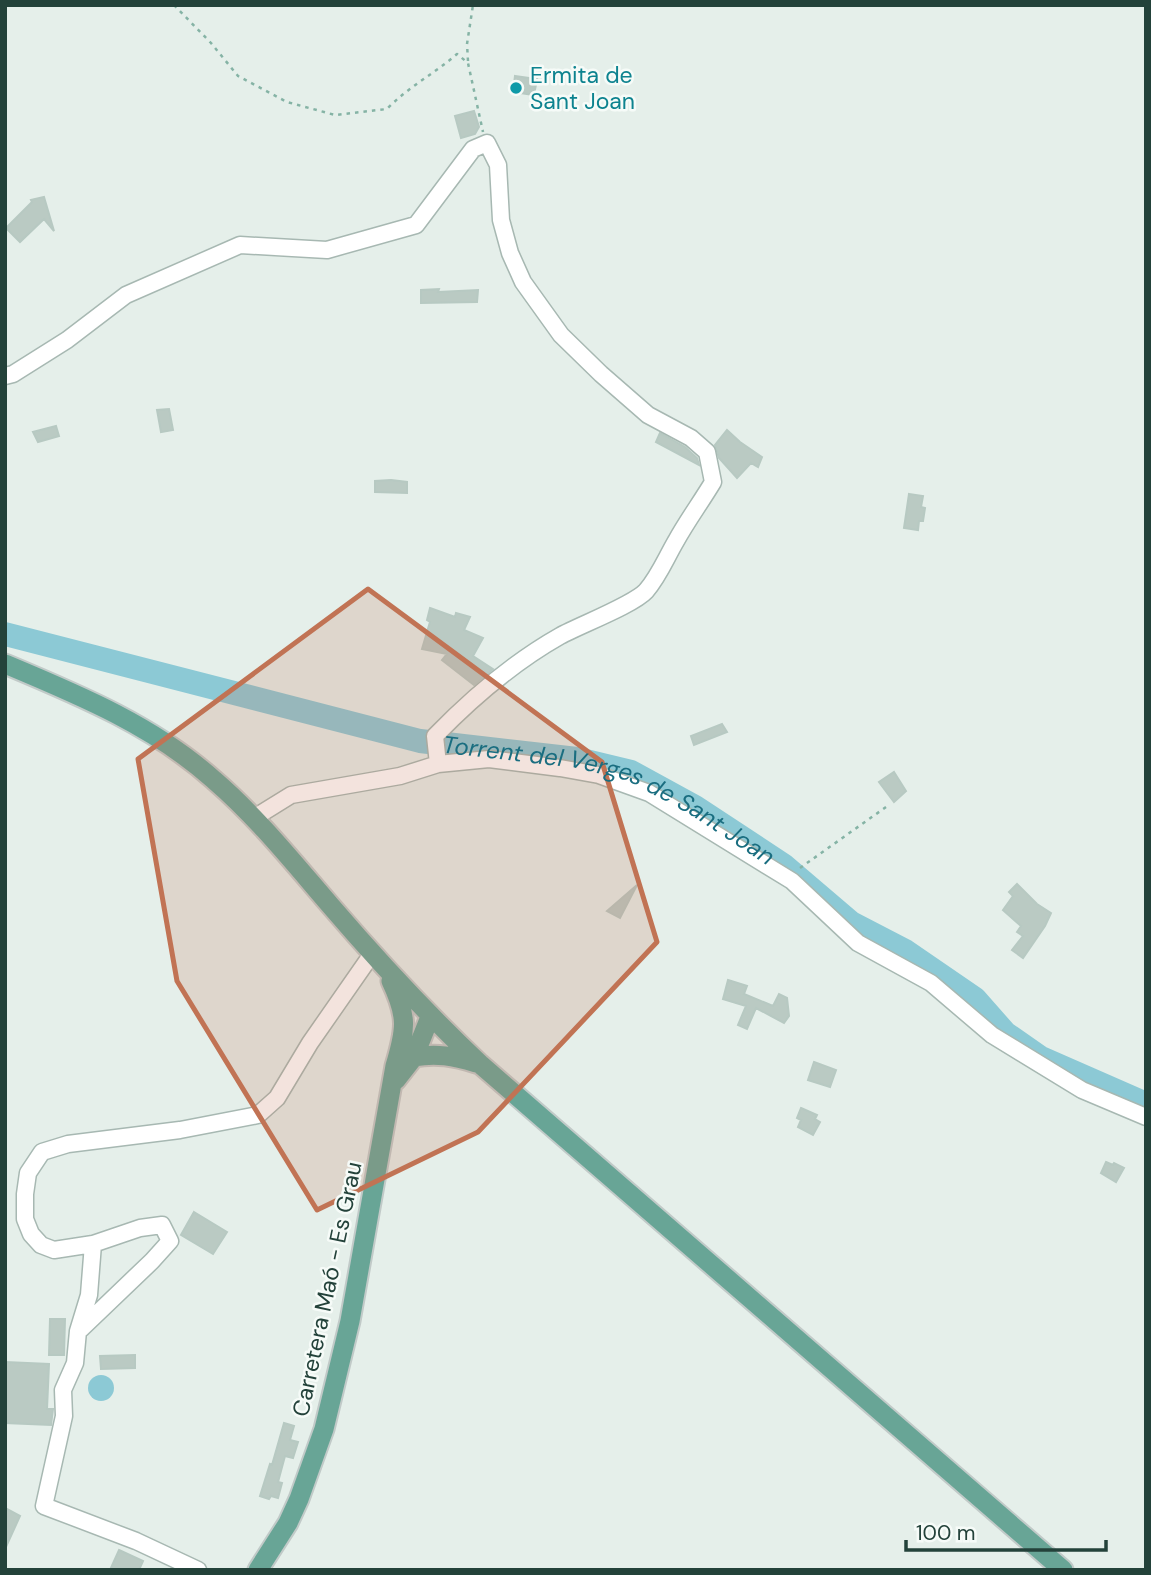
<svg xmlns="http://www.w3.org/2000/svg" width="1151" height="1575" font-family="'DM Sans',sans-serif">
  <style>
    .water { fill: #8cc9d5 }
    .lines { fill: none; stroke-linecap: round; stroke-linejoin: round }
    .river { stroke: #8cc9d5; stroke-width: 24 }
    .building { fill: #bacac3; stroke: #b7c9c2; stroke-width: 2 }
    .minor-casing { stroke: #a7b8b2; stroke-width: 19 }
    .major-casing { stroke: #c1cac8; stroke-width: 23 }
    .path { stroke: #85b3a5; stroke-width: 2.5; stroke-dasharray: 3.5 5; stroke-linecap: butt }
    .minor { stroke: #fff; stroke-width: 16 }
    .major { stroke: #68a596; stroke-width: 19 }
    .marked { fill: #c17354; fill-opacity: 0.2; stroke: #c17354; stroke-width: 5; stroke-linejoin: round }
    .culture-dot { fill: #0f9aa8; stroke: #f6fbf8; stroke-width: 2.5 }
    .labels { text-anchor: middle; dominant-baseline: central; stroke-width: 5; stroke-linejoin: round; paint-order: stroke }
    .culture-label { font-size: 23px; fill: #0d838f; stroke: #f6fbf8; text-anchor: start }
    .street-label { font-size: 23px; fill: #23423a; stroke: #f6fbf8 }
    .water-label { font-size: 24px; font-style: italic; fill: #1a6e80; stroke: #f6fbf8 }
  </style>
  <rect width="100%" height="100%" fill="#e5efea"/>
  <path class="water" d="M88 1388a13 13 0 1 1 26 0a13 13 0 1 1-26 0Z"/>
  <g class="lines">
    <path class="river" id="s1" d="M5,634L420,741L577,759L631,772L695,807L783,865L851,923L905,951L975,999L1005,1033L1041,1058L1146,1104"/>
  </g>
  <path class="building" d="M515,76L537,79L534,95L513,92Z
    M474,111L479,127L475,134L461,138L455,116Z
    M44,197L54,231L44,219L20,242L6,228L32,202L31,200Z
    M439,289L438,292L478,290L477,302L421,303V290Z
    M169,409L173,430L161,432L157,410Z
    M56,426L59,436L38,442L33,432Z
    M727,430L740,442L762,457L758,467L751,463L737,478L719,458L715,445Z
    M660,433L685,447L697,458L699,465L656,442Z
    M391,480L407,482V493L375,492V481Z
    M909,494L923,496L921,507L925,508L923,521H919L918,530L904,528Z
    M430,608L455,617L456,613L470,617L464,630L483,638L473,656L493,669L474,685L442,660L447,654L422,649L430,622L427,620Z
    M722,724L727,732L694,745L691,736Z
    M894,772L906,791L894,802L879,782Z
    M1017,884L1037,904L1051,913L1045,926L1023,958L1012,950L1023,936L1017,932L1021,926L1003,910L1013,896L1009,892Z
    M637,885L620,918L607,911Z
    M728,980L747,986L744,994L773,1006L779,994L787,998L789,1016L784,1023L756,1008L747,1029L738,1025L746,1006L723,999Z
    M814,1062L836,1070L830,1087L808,1080Z
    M801,1108L817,1115L815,1119L820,1122L813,1135L798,1127L801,1120L797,1118Z
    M1106,1162L1113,1165L1114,1163L1124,1168L1116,1182L1101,1173Z
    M194,1212L227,1232L213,1254L181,1235Z
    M50,1319H65L64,1355H49Z
    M135,1355V1368L101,1369L100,1356Z
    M5,1362L49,1364L47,1409H53L51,1425L5,1423Z
    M284,1423L294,1426L290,1440L298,1442L293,1458L285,1456L278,1482L282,1483L278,1498L271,1496L269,1499L260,1496L270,1464L272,1465Z
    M5,1508L20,1516L5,1549Z
    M119,1550L143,1561L139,1570H110Z"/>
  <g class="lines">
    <defs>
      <path id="minor" d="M5,376L13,374L67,340L126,295L240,245L327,250L416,225L473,149L487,143L498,165L501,220L510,253L523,282L561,335L601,374L648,415L691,438L707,452L713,482C701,502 687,521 676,541C666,558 659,576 646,591C633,605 580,625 560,636C514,662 472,698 435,736L438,764
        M254,818L291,795L400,776L438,764L489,759L560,768L599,775L649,793L792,881L858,943L931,983L992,1035L1082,1090L1146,1117
        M81,1329L152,1261L170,1241L162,1225L140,1228L93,1244
        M198,1570L136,1541L44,1506L64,1416L63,1390L75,1363L78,1331L89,1295L93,1244L54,1250L41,1245L31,1234L25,1219V1194L28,1173L42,1152L68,1144L180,1130L258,1115L277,1098L310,1043L372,954"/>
      <path id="major" d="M5,664C79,695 154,726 214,780C257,817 293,862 330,905C378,961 427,1014 480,1064L1063,1570
        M414,1057C436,1053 454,1056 476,1063
        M396,1080L414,1057L430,1017
        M258,1570L288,1523L299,1499L324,1429L350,1321L395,1066C406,1029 408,1017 391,981"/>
    </defs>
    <use href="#minor" class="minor-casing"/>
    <use href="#major" class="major-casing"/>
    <path class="path" d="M174,5L211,43L238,76L287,102L335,115L387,109C408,87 434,74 457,54L468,63L483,132
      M468,61L467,44L473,5
      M800,868L886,807"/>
    <use href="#minor" class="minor"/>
    <use href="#major" class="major"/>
  </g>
  <path class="marked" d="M368,589L602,762L657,942L478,1132L317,1210L177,981L138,759Z"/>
  <circle class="culture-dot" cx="516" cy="88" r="7"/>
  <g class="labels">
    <g class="culture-label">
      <text x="530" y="75">Ermita de<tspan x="530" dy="26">Sant Joan</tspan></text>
    </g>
    <g class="street-label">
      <text transform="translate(327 1289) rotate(-78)">Carretera Maó - Es Grau</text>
    </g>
    <g class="water-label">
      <text stroke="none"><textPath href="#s1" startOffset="630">Torrent del Verges de Sant Joan</textPath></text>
    </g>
  </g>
  <rect width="1151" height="1575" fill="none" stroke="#23423a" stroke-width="14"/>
  <path d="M906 1540v10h200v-10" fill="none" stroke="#23423a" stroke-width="3.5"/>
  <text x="916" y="1540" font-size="21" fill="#23423a" stroke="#f6fbf8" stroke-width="5" paint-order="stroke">100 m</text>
</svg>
